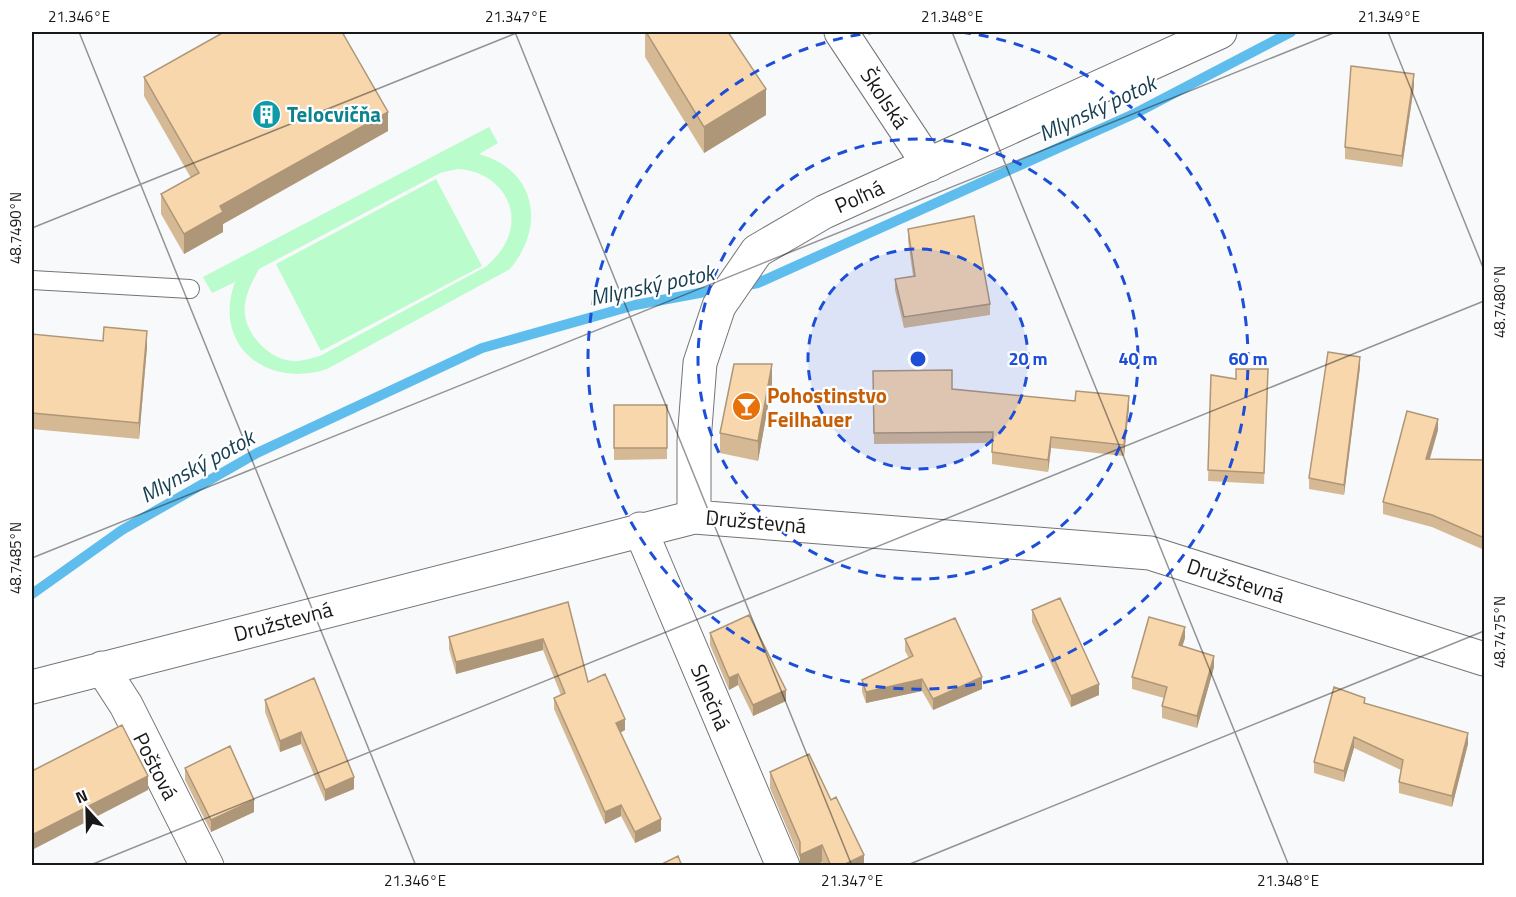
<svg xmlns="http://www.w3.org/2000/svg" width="1516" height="897" font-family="'Titillium Web',sans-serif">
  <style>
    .pitch { fill: #bafccb; fill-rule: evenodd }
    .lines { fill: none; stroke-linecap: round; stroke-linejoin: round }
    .stream { stroke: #5ebdec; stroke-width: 10 }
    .lane-casing { stroke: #747476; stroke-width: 20 }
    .street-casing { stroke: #747476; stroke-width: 35 }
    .lane { stroke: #fff; stroke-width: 18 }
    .street { stroke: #fff; stroke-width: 33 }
    .wall { fill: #d5b994 }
    .shaded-wall { fill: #ae9678 }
    .building { fill: #f8d7ac; stroke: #ae9678; stroke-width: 1.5 }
    .ticks { fill: none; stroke: #181819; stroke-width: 1.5; stroke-opacity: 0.45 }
    .ring { fill: none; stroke: #1d4ed8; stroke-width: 3; stroke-dasharray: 10 8 }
    .labels { text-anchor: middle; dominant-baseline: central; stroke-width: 4.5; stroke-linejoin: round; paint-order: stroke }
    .street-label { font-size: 21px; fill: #181819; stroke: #fff }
    .culture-label { font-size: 21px; font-weight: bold; fill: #0d838f; stroke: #fff; text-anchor: start }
    .food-label { font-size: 21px; font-weight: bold; fill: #c56008; stroke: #fff; text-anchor: start }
    .water-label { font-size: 22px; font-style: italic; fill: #163f53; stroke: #fff }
    .centre { fill: #1d4ed8; stroke: #fff; stroke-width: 3 }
    .ring-label { font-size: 18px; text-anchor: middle; font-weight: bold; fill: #1d4ed8; stroke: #fff; stroke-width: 4.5; stroke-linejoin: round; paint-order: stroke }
    .neatline { fill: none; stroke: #181819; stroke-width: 2 }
    .ticks-label { font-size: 15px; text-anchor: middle; fill: #181819 }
  </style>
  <rect width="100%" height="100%" fill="#f8f9fb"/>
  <path class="pitch" d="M489,127L498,143L479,154C536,170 546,226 510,269L327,369C266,389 212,345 235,282L212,293L203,277ZM457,169C494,170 523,203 507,240C502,251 495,258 487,266L320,356C311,358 301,362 292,361C266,359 241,329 245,304C247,291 253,280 259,269L440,173Z
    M436,179L482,266L321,351L276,264Z"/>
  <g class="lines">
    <path class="stream" d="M742,286L758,283L1136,113L1291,32
      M32,594L122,530L257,453L482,348L635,305L721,289"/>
    <defs>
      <path id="lane" d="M32,280L190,289"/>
      <path id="street" d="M841,32L929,165
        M694,517V441L700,363L719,306L757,251L824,212L1220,32
        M640,529L783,866
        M102,668L126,705L207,866
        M32,687L694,517L1150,553L1484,659"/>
    </defs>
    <use href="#lane" class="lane-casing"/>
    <use href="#street" class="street-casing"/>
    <use href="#lane" class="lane"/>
    <use href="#street" class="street"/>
  </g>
  <path class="wall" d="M645,32L766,115L704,153L645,57Z
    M144,77L388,131L223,224V232L184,254L161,214V194L191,178L144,96Z
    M1414,86L1402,167L1345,159V147Z
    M908,229L990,304V315L904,328L895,290V279L913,276L908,241Z
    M32,334L147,347L139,439L32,429Z
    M1360,367L1344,495L1309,489V478Z
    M873,371L952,389L1129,407L1124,456L1051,448L1048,472L992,464V443L874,444Z
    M1211,375L1236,379L1268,381L1264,484L1208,481Z
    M772,384L758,461L720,453V433Z
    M614,405H667V459L614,460Z
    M1438,430L1430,459L1485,460V541L1482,549L1432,527L1383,514V502Z
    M568,602L588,682L625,730L620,733L661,831L635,843L621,816L605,824L554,709V698L561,695L543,650L456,674L449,649V637Z
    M1032,610L1099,695L1071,707L1032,622Z
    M710,633L786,701L753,716L738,685L729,690L710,645Z
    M1185,638L1182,646L1214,667L1197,728L1162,718V706L1164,698L1132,689V677Z
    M905,639L982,689L933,710L922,691L866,703L862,692V680L909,658L905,651Z
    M265,700L354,777V789L325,801L301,744L280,752L265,712Z
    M1365,704L1468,744L1452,807L1399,793V782L1401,770L1354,748L1344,782L1314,773V762Z
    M185,768L254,812L211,832L185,780Z
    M770,772L864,866H824L822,862L814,866H800V859L770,788Z"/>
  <path class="shaded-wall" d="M1414,74V86L1402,167V156Z
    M766,89V115L704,153V127Z
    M388,112V131L223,224V232L184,254V234L220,206Z
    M147,331V347L139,439V423Z
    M1360,357V367L1344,495V485Z
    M772,364V384L758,461V441Z
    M1129,396V407L1124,456V445Z
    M1438,419V430L1426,471V459Z
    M1051,437V448L1048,472V460Z
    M1485,530V541L1482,549V537Z
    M1185,627V638L1179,657V645Z
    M543,639V650L456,674V662Z
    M1214,656V667L1197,728V716Z
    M738,674V685L729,690V678Z
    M982,677V689L933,710V699Z
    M922,679V691L866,703V692Z
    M1099,684V695L1071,707V696Z
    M786,690V701L753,716V705Z
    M625,719V730L616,735V723Z
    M301,732V744L280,752V741Z
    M1468,733V744L1452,807V796Z
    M1354,737V748L1344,782V771Z
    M148,776V790L32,850V835Z
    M354,777V789L325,801V790Z
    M254,800V812L211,832V820Z
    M621,805V816L605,824V812Z
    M661,819V831L635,843V832Z
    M822,845V862L814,866H800V855Z
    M864,855V866H841Z"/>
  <path class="building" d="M224,32H342L388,112L220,206L223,212L184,234L161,194L199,173L144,77Z
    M646,32H728L766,89L704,127Z
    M1351,66L1414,74L1402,156L1345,147Z
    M974,216L990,304L904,317L895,279L915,276L908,229Z
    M104,327L147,331L139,423L32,413V334L103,341Z
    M1328,352L1360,357L1344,485L1309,478Z
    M734,364H772L758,441L720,433Z
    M1236,369H1268L1264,473L1208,470L1211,375L1236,379Z
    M952,370V389L1075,401L1076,391L1129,396L1124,445L1051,437L1048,460L992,452L993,432L874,433L873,371Z
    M614,405H667V448H614Z
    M1407,411L1438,419L1426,459L1485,460V530L1482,537L1432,515L1383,502Z
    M1060,598L1099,684L1071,696L1032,610Z
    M568,602L588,682L605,674L625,719L616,723L661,819L635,832L621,805L605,812L554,698L565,693L543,639L456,662L449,637Z
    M749,615L786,690L753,705L738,674L729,678L710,633Z
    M1149,617L1185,627L1179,645L1214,656L1197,716L1162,706L1167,687L1132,677Z
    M955,618L982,677L933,699L922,679L866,692L862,680L913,656L905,639Z
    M314,678L354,777L325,790L301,732L280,741L265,700Z
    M1334,687L1365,698L1364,703L1468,733L1452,796L1399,782L1403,760L1354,737L1344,771L1314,762Z
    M122,725L148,776L32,835V771Z
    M230,746L254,800L211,820L185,768Z
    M809,754L831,800L836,797L864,855L841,866H831L822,845L800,855V842L770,772Z
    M678,856L682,866H658Z"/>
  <path class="ticks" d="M79,32L416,866M515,32L852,866M952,32L1289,866M1388,32L1484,270M32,228L519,32M32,558L1336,32M88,866L1484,301M905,866L1484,631"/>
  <circle cx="918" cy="359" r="110" fill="#1d4ed8" fill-opacity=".12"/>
  <g class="ring">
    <circle cx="918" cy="359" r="110"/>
    <circle cx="918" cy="359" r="220"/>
    <path d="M961 32A330 330 0 1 1 875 32"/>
  </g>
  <defs>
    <symbol id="building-disc" viewBox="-11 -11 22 22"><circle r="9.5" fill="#0f9aa8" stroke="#fff"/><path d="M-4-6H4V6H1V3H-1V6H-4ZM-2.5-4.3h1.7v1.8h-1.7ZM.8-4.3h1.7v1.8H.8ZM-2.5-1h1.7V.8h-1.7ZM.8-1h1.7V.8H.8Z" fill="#fff"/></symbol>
    <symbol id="bar-disc" viewBox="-11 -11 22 22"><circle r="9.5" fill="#e8710a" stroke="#fff"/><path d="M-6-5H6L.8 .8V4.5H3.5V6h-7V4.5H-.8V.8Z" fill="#fff"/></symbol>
  </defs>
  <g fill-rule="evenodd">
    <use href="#building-disc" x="250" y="98" width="33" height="33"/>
    <use href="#bar-disc" x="730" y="390" width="33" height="33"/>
  </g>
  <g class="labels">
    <g class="street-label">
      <text transform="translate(885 98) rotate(56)">Školská</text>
      <text transform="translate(859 196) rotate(-24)">Poľná</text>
      <text transform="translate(756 521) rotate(5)">Družstevná</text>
      <text transform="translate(1236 580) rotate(18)">Družstevná</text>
      <text transform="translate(283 621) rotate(-15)">Družstevná</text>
      <text transform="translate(711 697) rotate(67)">Slnečná</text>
      <text transform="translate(156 766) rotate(63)">Poštová</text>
    </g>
    <g class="culture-label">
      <text x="287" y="114">Telocvičňa</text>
    </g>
    <g class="food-label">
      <text x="767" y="395">Pohostinstvo<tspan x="767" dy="24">Feilhauer</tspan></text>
    </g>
    <g class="water-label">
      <text transform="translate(1097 108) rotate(-25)">Mlynský potok</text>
      <text transform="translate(652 285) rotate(-12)">Mlynský potok</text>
      <text transform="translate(197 466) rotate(-29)">Mlynský potok</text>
    </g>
  </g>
  <circle cx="918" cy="359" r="9" class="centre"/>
  <g class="ring-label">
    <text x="1028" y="365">20 m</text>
    <text x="1138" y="365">40 m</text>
    <text x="1248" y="365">60 m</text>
  </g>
  <rect width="1516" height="897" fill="none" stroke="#ffffff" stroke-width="66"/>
  <g transform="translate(87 810) rotate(338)" stroke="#ffffff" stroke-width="4.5" paint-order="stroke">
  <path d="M0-4.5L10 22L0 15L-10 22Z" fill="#181819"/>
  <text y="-9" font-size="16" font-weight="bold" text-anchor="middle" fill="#181819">N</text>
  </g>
  <rect x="33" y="33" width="1450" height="831" class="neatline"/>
  <g class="ticks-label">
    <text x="79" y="22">21.346°E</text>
    <text x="516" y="22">21.347°E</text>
    <text x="952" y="22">21.348°E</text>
    <text x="1389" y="22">21.349°E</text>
    <text transform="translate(16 228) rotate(-90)" y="5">48.7490°N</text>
    <text transform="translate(1500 302) rotate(-90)" y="5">48.7480°N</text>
    <text transform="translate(16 558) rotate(-90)" y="5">48.7485°N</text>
    <text transform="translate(1500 632) rotate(-90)" y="5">48.7475°N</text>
    <text x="415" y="886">21.346°E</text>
    <text x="852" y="886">21.347°E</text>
    <text x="1288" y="886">21.348°E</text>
  </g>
</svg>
